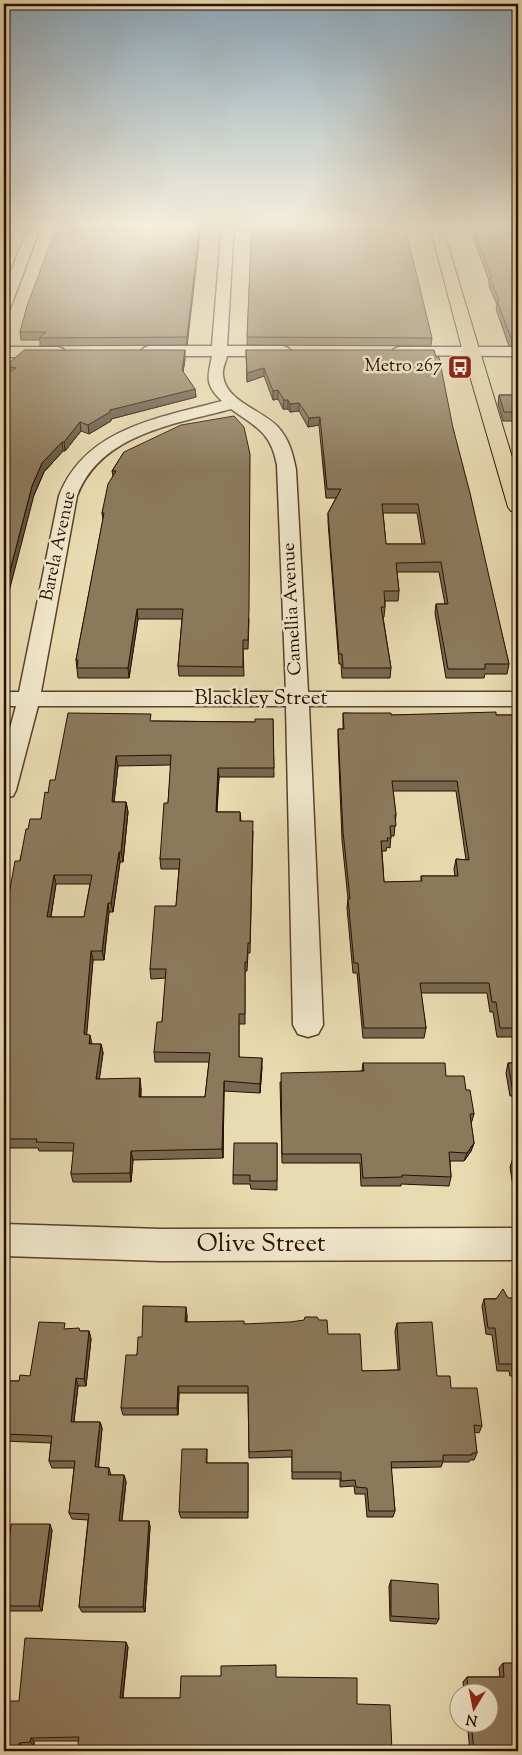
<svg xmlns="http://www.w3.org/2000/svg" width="522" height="1755" font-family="'Sorts Mill Goudy',serif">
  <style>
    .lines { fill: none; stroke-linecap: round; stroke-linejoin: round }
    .minor-casing { stroke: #58412c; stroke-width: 3 }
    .major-casing { stroke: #280e00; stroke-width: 2 }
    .minor { fill: #f1e8cc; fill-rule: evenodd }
    .major { fill: #e9dbb1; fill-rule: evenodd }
    .wall { fill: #78684f; stroke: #280e00; fill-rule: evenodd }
    .shaded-wall { fill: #625540; stroke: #280e00 }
    .building { fill: #8c795c; stroke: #280e00; fill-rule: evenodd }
    .labels { text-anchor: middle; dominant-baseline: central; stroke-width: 5; stroke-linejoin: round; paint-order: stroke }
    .far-poi-label { font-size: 18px; fill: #280e00; stroke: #f1e8cc; text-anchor: end }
    .far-street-label { font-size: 18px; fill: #280e00; stroke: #f1e8cc }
    .street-label { font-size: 21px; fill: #280e00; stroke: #f1e8cc }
    .near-street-label { font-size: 25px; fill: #280e00; stroke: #f1e8cc }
  </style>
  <rect width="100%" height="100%" fill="#e9dbb1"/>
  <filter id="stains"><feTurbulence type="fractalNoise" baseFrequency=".004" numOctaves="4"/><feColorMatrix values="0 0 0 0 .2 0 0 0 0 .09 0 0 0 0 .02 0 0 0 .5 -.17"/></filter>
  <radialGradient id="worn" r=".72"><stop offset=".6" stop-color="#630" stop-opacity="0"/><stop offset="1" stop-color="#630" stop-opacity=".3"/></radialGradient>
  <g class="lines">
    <defs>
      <path id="minor" d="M30,223H42L11,306L9,309L4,310V289Z
        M222,223H234L227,346H283L288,348L291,351L288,354L283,356H227C226,362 222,368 223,375C225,401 262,410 278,427C289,439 293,454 296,470L308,692H518V706H309L323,1025L318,1034L308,1037L298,1034L293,1025L286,706H38L16,790L13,796L4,798V750L16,706H4V692H19L59,496C85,428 159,418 222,401C204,384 208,377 212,356H149L144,354L141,351L144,348L149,346H212ZM231,409C256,427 271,432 277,465L286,692H41L77,496C100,434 175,424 231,409Z
        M4,347H58L63,349L66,352L63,355L58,357H4Z
        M399,347H518V356L394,355L391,352L394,349Z
        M4,1224L161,1229L518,1228V1260L161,1261L4,1256Z"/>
      <path id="major" d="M429,223H441L518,477V513L511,511L508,507L463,352Z"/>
    </defs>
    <use href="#minor" class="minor-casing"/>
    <use href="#major" class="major-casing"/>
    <use href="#minor" class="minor"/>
    <use href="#major" class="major"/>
  </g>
  <path class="wall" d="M468,223H518V346H509L496,309L497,305L489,286V281Z
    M199,243L187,345L40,346V340H21L20,332Z
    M251,244L432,338L431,346L247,345Z
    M246,350L453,428L509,664L507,674H485L484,678H446L435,613L436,604H445L439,572H397L399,591L398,601H385V607L384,617H383L391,668L390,678H342L341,664H339L328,522V513L336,498H326L319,425L308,427L299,411L290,412L288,409H283L278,399L273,400L264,376L247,382ZM383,513H417L422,544H386Z
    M515,350H518V382L517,378L518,373L513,359Z
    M185,359L183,372L195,389L196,397L111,419V421L89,434L81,431L65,451H63L44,472L34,495L6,366Z
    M499,395H518V421H503L498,404Z
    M124,452L249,619L248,649H243L244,676H179L178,666L182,619H138L129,678H78L76,660L103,520L102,513L113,476L112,471Z
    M343,713L391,715H518V1037H497L493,1012H490L487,993H421L426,1028L424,1038H363L357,973H353L347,908L348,899L342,840L338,739V729H343ZM393,791H456L466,860L456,859L454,869L455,876H421V882H384L382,851H386L387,847L390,848L391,836H394L396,815Z
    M273,719L274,777H219L217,812H240L241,821L253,831L250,953H248L247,971H245V1024H239V1057L262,1067L260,1093L224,1091L223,1158L133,1160L131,1182H73L71,1174L74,1151H39L38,1148H4V922L28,829L41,819L48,793L55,780L152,721L255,722ZM171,765L168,803L160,859L161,869H179L176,906L150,969L151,979L166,978L162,1022L154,1052L155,1062H209L205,1097H141V1088L99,1079L103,1053L101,1044H92L86,1035L93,960H104L109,912H113L120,862H123L128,812L126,802H114L118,766ZM56,884H90L84,917H51Z
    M363,1063L446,1076L466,1090L474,1114L471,1124L474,1143L471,1151L464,1161H450L451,1177L449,1186L401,1184V1186H361L360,1163H282L280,1082L362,1071Z
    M508,1063H518V1096H510L506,1073Z
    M277,1143V1190L251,1189L250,1184H233V1175Z
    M513,1158H518V1192H514L510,1167Z
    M518,1298V1376H510L509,1371H497L492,1335L486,1334L482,1306L484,1299Z
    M187,1315V1322L244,1324L328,1334L362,1371L398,1370L395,1331L397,1323L437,1376L451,1388L482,1426L479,1433L474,1432L477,1453L474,1460H470L469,1462H443L441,1467L391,1468L395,1511L393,1517H367L365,1494H355L354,1486L340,1487V1479H292V1457L249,1458L248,1393H179L178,1415H123L121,1408L142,1337Z
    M67,1329L80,1331H89L91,1339L86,1386H78L74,1422H100L102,1428L98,1467L109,1468L111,1475H124L126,1482L122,1521H149L150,1527L145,1612H82L79,1607L88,1520L72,1519L69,1513L74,1468H52L49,1461L51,1443L4,1441V1381H19L30,1376Z
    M207,1449V1463H248V1518H181L179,1512Z
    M52,1530L42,1611H6L4,1608V1593Z
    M391,1580L439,1619L436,1624L390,1621L389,1586Z
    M128,1647L123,1698H180L221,1676L276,1665L78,1741H34V1746H23L4,1751L19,1701Z
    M503,1663L518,1751H470L467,1722H490V1692H464L463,1682L467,1677H500L499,1668Z"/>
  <path class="shaded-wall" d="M5,223H9L4,235V225Z
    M200,223H201L199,243L187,345V337Z
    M185,350V359L182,378V370Z
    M264,368V376L247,382V373Z
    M195,389L196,397L111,419V421L89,434L88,425L110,410Z
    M278,390V399L273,400V391Z
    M284,400H288V409H283Z
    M299,403V411L290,412V404Z
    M320,417L319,425L308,427L309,418Z
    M80,422L81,431L65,451L64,442Z
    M62,442L63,451L44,472L34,495L4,611V594L32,486L42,463Z
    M137,609L138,619L129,678L128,668Z
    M116,756L118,766L113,811L112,802Z
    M218,768L219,777L216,821V812Z
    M126,802L128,812L123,862L121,852Z
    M119,852L120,862L113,912L111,903Z
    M54,875L56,884L49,927L47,917Z
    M108,903L109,912L104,960L102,951Z
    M91,951L93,960L86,1044L84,1034Z
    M90,1035L92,1044H89Z
    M101,1044L103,1053L98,1089L96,1079Z
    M262,1058V1067L260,1093V1084Z
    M140,1078L141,1088L140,1106L139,1097Z
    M224,1081V1091L223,1158L222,1149Z
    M474,1143L471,1151L464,1161L467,1153Z
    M131,1151L133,1160L131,1182L130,1173Z
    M186,1307L187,1315L186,1329L185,1322Z
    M89,1331L91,1339L86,1386L84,1379Z
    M76,1378L78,1386L73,1428L71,1422Z
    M178,1386L179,1393L178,1415L177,1408Z
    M100,1422L102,1428L98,1474L95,1467Z
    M124,1475L126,1482L121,1527L119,1521Z
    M149,1521L150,1527L145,1612L143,1607Z
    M50,1524L52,1530L42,1611L39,1606Z
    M126,1642L128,1647L122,1702L120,1698Z
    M31,1738L34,1741V1746L30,1742Z
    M19,1743L23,1746L22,1751H18Z"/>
  <path class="building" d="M58,223H200L187,337L39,338L46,332H20L27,306Z
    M251,223H404L432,338L247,337L251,244Z
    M471,223H518V338H511L497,301L499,300L490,278H492Z
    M24,350H185L182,370L195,389L110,410V412L88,425L80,422L64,442H62L42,463L32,486L4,594V376L16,368L6,366Z
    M246,350H434L436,357H439L453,428L470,493L509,664H485V669H448L436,604H448L441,562L396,563L399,591H384L385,607H381L391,668H343L342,654H339L328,513L341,489H327L320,417L309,418L299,403L290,404L288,400H284L278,390L273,391L264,368L247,373ZM382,504H418L425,544H386Z
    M515,350H518V362Z
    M499,395H518V412H504Z
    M234,416L244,427L250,454L249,609L248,640H243V667L178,666L183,609H137L128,668H77L78,660H76L104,513H102L108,484L116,471H112L124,452L181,425Z
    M496,712V715H518V1028H500L496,1002H492L489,983H420L426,1028H364L358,963H354L348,899H350L343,831L338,729H344L343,713H391V715ZM392,781H457L469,860L456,859L458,876H421L422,881L384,882L381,841H388L387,838H391L390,826H396L395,815H396Z
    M68,713L151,714L150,721L255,722V719H273L274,768H218L216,812H240V821H253L250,943H248L247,962H245V1014H239V1057L262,1058L260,1084L224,1081L222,1149L131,1151L130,1173L71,1174L74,1143L36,1142L37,1139H4V922L15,861H20L26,829H28L30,819H41L45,792L48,793L50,780H55ZM171,755L168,803H164L160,859H180L176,906H155L150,969H166L162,1022H157L154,1052L210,1053L205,1097H139L140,1078L96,1079L101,1044H89L90,1035L84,1034L91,951H102L108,903H111L119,852H121L126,802H112L116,756ZM54,875H92L84,917H47Z
    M363,1063H445L446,1076H464L466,1090H470L474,1114H470L474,1143L467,1153L449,1152L451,1177L402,1175V1177L363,1178L361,1154H282L281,1073L364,1071Z
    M508,1063H518V1087H512Z
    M234,1143H277V1181H250V1175H233Z
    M513,1158H518V1184H517Z
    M503,1289L508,1298H518V1369L512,1370V1364H499L495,1328H488L484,1299H496Z
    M143,1306L186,1307L185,1322L244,1321V1324L290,1322L304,1320L305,1317H317L319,1320H327L328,1334H360L362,1371L400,1370L397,1323L432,1322L437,1376H450L451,1388H477L482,1426L474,1425L477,1453H472V1455H443V1461L391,1462L395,1511H369L367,1488L356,1487L355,1480L341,1481V1472H292V1450L249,1452L248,1386H178L177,1408H121L126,1355H137L138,1337H142Z
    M39,1322L65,1323L64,1329L79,1328L80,1331H89L84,1379L76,1378L71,1422H100L95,1467L109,1468L108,1475H124L119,1521H149L143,1607H79L89,1514L69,1513L75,1461H49L52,1436L4,1434V1381H19L20,1375L30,1376Z
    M182,1449H207L206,1463H248V1512H179Z
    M11,1524H50L39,1606H4V1593Z
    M391,1580L438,1584L439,1619L391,1616Z
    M25,1638L126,1642L120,1698H180L181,1676H221V1666L276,1665V1677L357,1678V1704L390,1705L392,1751H77L79,1737L31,1738L30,1742L19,1743L18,1751H4V1701H19Z
    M503,1663H518V1751H474L471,1722H490V1692H468L467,1677H504Z"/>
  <linearGradient id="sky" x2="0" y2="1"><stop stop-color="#8ea8ba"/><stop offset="0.48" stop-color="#f5efdc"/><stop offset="1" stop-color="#f5efdc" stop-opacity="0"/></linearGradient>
  <rect width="522" height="469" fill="url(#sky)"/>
  <defs>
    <symbol id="bus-square" viewBox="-11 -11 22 22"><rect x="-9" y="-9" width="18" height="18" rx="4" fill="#8f2418" stroke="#f1e8cc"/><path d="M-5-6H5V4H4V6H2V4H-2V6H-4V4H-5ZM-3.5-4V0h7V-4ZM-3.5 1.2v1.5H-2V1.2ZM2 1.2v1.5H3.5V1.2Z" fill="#fff"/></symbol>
  </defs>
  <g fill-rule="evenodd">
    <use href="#bus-square" x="446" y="353" width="28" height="28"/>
  </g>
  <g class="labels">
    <g class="far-poi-label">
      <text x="442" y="367">Metro 267</text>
    </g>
    <g class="far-street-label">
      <text transform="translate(59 546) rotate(-78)">Barela Avenue</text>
      <text transform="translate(293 609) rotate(-93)">Camellia Avenue</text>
    </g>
    <g class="street-label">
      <text x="261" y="699">Blackley Street</text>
    </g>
    <g class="near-street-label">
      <text x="261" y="1245">Olive Street</text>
    </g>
  </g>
  <rect width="522" height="1755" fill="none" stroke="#e9dbb1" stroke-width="20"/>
  <rect x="5" y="5" width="512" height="1745" fill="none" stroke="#280e00" stroke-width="2.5"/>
  <rect x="10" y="10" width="502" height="1735" fill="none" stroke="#280e00"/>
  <g transform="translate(474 1708) rotate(190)"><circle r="24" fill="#f1e8cc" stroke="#a1917a"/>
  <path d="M0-4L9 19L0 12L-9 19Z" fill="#8f2418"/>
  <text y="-8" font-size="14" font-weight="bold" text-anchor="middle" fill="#280e00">N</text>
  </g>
  <rect width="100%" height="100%" filter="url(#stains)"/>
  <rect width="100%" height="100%" fill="url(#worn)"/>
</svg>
